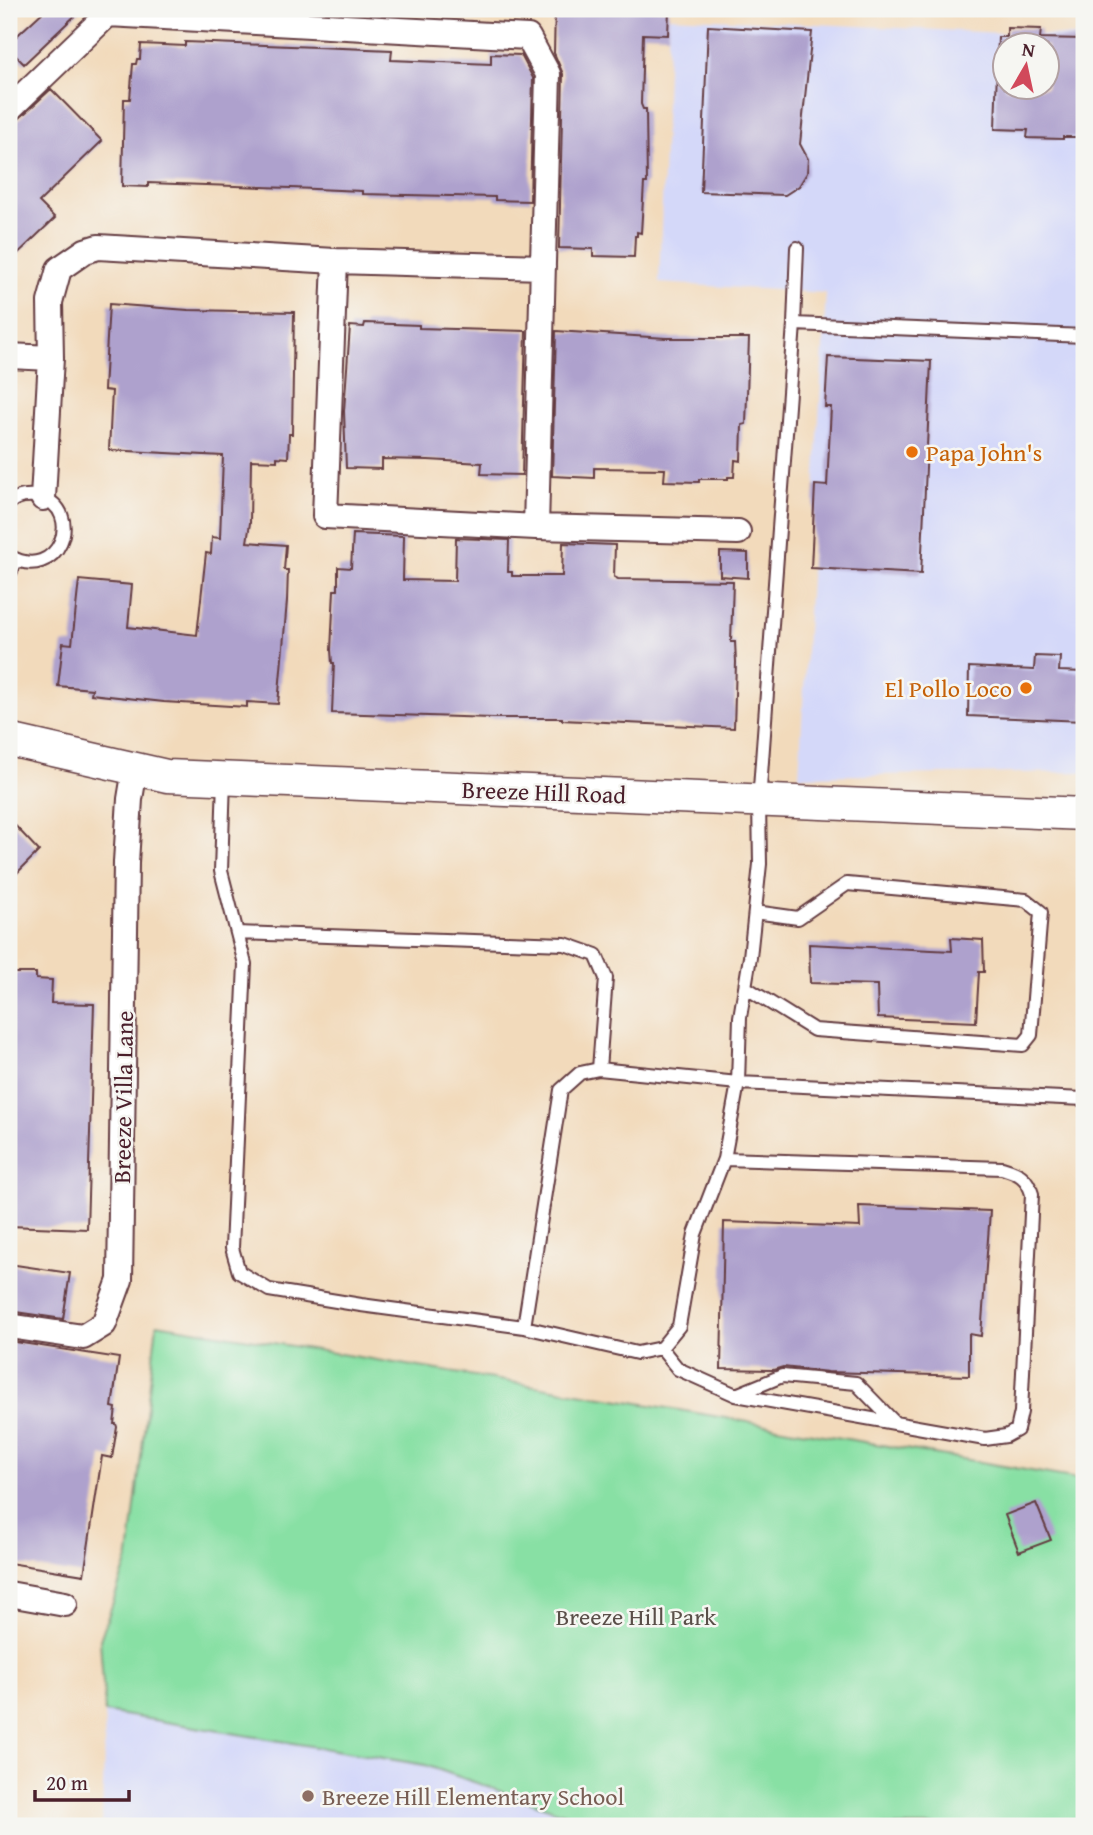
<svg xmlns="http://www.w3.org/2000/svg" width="1093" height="1835" font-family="'Gentium Book Plus',serif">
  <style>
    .built { fill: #d4d8f9; fill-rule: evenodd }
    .green { fill: #88e0a4; stroke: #698068; stroke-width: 2 }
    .building { fill: #aea1cd; fill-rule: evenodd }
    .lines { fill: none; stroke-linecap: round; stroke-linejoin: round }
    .service-casing { stroke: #633b41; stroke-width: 16 }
    .minor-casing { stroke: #633b41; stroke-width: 28 }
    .tertiary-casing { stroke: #633b41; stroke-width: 35 }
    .service { stroke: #fff; stroke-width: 12 }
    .minor { stroke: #fff; stroke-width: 24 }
    .tertiary { stroke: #fff; stroke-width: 32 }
    .food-dot { fill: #e8710a; stroke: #f6f6f2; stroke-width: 2.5 }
    .education-dot { fill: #8d6e63; stroke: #f6f6f2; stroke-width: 2.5 }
    .labels { text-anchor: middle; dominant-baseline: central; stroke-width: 5; stroke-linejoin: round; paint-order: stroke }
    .food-label { font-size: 24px; fill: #c56008; stroke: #f6f6f2; text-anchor: start }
    .street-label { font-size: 24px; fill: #4a1f2b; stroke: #f6f6f2 }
    .park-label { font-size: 24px; fill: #5a4f49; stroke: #f6f6f2 }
    .education-label { font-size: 24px; fill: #785e54; stroke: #f6f6f2; text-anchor: start }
  </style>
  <rect width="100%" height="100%" fill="#f6f6f2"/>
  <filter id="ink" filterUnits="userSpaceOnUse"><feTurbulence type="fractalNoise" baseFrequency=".0143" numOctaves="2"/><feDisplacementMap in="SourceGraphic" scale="14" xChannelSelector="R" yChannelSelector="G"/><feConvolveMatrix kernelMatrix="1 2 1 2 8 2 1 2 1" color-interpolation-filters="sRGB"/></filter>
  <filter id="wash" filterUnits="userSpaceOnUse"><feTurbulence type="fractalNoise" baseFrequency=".00686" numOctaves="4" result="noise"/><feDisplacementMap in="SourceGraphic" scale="28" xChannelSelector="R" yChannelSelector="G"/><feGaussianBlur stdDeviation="1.57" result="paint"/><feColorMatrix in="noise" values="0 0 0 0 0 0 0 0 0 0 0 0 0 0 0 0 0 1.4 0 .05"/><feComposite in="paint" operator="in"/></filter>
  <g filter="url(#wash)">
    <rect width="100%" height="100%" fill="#f2dabb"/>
    <path class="built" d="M669,17L1084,37V772L799,776L826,293L659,283ZM1006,46H1048V88H1006Z
      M105,1712L425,1765L601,1826H102Z"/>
    <path class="green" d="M157,1324L627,1401L1084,1480V1826H600L425,1765L105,1712L100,1640L129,1556Z"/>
    <g id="blocks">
      <path class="building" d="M46,9H82L24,64L9,49V43Z
        M555,9H669L668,35L643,34L641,104L643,109H646L647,183H644L641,233L637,232V236H635L634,257L593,256V249L559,248L563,74L554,53Z
        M708,26L812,32L800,144L808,159L807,173L799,186L785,195L701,192Z
        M1007,28L1041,29L1040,38L1084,39V137H1063V139L1027,138L1028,130L995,129L998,37H1007ZM1005,46H1047V88H1005Z
        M185,42L392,50L391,60L491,64V54L521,55L533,78L530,201L495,200V197L362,194V191L291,188L148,183V187L122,186L124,99H130L133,64H136L137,59H140L141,44L185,46Z
        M51,89L102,141L39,202L55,218L9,262V128Z
        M109,304L188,310L294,312L292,434H289L288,458L277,457V461L251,460L250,523L247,542L286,545L284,570H288L287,601L278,704L247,702V707L164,702L91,694L92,689L58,686L63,643L72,644L79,580L132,585L128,627L197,635L206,553L211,554L212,537L220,538L223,456L109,450L112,391L104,390Z
        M365,323L419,325V328L526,331L522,475L481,474L482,463L428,460L382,459V469L346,468L344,411L350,326L364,327Z
        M556,331L666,338H749L746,424L742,425L741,461L735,460L734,477H728V479H699V482L664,481L665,469L594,468V478L552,476Z
        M828,357L931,361L921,574L811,568L815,485L827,486L831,407H825Z
        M353,534L404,536L403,580L455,581L456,538L509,540L508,572H512V576H562L563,543L615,545L614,577L618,579L733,581L731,642H735L736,662L734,728L562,720V718H493L332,713L334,663H332L331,650L334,590H338V567L351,568Z
        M720,552L748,553V578L720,576Z
        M1035,656L1060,657L1059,671L1084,672L1083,721L968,716L969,667L1034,670Z
        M9,819L39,851L9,881Z
        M951,938L983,940L984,972H979L976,1022L878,1018L877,985L810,983L809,944L952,951Z
        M9,973H36V979L52,980L51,1003L94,1004L87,1229L9,1226Z
        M859,1206L990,1211L981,1336L969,1334V1376L828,1372L783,1367L773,1370L721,1369L724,1222L860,1227Z
        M9,1264L70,1273L63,1319L9,1311Z
        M9,1341L119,1358L112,1407L116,1408L114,1424H116L117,1427L112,1458L102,1456L84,1575L9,1563V1472L13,1443H9Z
        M1036,1503L1051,1540L1019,1552L1005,1515Z"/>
    </g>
  </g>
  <g filter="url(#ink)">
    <use href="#blocks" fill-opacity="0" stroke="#633b41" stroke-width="2"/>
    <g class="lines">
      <defs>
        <path id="service" d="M794,324L797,248
          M9,503C17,496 29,494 40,497C86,510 59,585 9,556
          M9,575L16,561
          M224,779L221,871L245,964L232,1248L239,1272L269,1290L361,1305L524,1327L637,1353L661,1348L679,1326L695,1234L724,1159L738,1083L740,1017L750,957L760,864L759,802L794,324L1084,336
          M237,933L565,944L596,955L606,978L599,1069
          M745,987L814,1030L1023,1045L1031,1035L1041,912L1026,900L847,884L798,918L755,912
          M524,1327L561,1090L580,1073L599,1069L738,1083L1084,1099
          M661,1348L678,1369L736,1395L985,1439L1006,1436L1017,1430L1021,1412L1032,1194C1027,1177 1019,1173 1002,1168L724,1159
          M736,1395L782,1376L856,1383L895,1423"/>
        <path id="minor" d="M9,109L108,14L528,37L548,74L536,527L325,516L335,261L98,247L85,251L59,269L50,302L51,358
          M335,261L543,267
          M9,356L51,358L43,498
          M536,527L738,532
          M9,1326L83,1337L104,1324L120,1280L126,862L130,799L135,769
          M9,1594L65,1604"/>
        <path id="tertiary" d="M9,740L167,776L1084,814"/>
      </defs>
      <use href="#service" class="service-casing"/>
      <use href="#minor" class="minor-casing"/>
      <use href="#tertiary" class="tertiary-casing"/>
      <use href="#service" class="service"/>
      <use href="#minor" class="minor"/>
      <use href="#tertiary" class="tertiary"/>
    </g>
  </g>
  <g class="food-dot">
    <circle cx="912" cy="452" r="7"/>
    <circle cx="1026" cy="688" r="7"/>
  </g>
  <circle class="education-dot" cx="308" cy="1796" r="7"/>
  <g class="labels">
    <g class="food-label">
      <text x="926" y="452">Papa John's</text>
      <text x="1012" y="688" text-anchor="end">El Pollo Loco</text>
    </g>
    <g class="street-label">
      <text transform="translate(544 792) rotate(2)">Breeze Hill Road</text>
      <text transform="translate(123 1097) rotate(-89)">Breeze Villa Lane</text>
    </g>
    <g class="park-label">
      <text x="636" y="1616">Breeze Hill Park</text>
    </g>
    <g class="education-label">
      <text x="322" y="1796">Breeze Hill Elementary School</text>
    </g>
  </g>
  <rect width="1093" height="1835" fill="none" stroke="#f6f6f2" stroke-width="35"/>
  <g transform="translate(1026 66) rotate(9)"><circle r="33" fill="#f6f6f2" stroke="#b1a0a2" stroke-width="2"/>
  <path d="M0-5L12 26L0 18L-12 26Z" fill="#d1495b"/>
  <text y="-10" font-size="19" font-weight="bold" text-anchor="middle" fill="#4a1f2b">N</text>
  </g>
  <path d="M35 1790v10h94v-10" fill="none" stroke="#4a1f2b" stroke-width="3.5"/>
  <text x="46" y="1790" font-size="21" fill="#4a1f2b" stroke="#f6f6f2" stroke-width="5" paint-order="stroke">20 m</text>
</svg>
